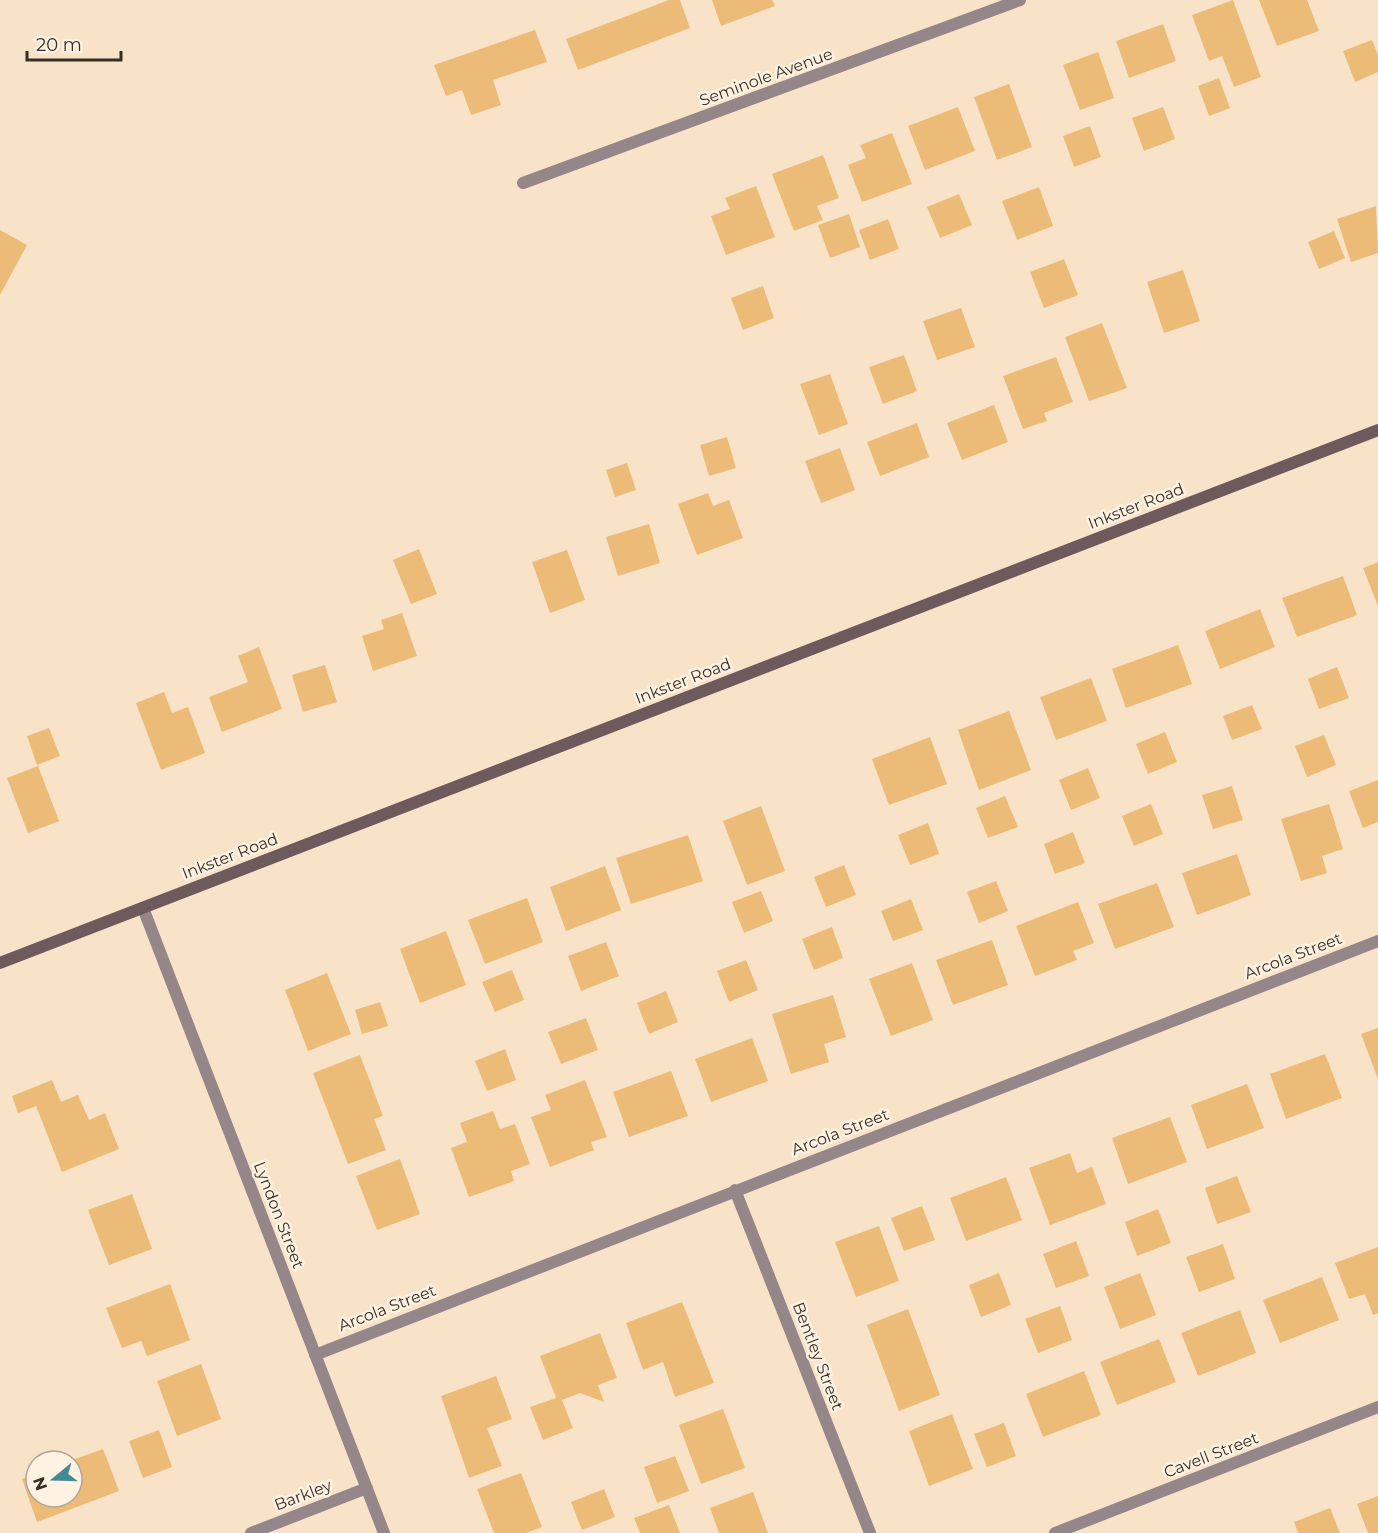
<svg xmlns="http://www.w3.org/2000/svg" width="1378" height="1533" font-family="Montserrat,sans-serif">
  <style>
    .building { fill: #edbb78 }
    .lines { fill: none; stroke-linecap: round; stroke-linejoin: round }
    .minor { stroke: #958689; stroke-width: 12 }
    .secondary { stroke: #6e595d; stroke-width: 12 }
    .labels { text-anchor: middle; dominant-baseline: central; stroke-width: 5; stroke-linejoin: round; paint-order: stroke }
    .street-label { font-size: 16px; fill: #372f24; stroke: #fff2e2 }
  </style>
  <rect width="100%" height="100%" fill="#f8e3c8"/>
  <path class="building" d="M669,0H680L690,28L578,70L566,39Z
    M712,0H772L775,6L721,26Z
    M1233,0L1261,77L1234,87L1222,56L1209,61L1192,15Z
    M1259,0H1307L1319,31L1277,46Z
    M1163,24L1176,61L1129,78L1116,41Z
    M535,30L547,62L493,80L501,105L471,115L462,90L446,96L434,65Z
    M1372,40L1378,55V72L1355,82L1343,51Z
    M1098,52L1114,98L1080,110L1063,65Z
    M1219,78L1230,108L1209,116L1198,86Z
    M1009,84L1032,147L997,160L974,97Z
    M958,107L975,151L925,170L908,126Z
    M1163,107L1175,139L1144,151L1132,118Z
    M1090,126L1101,157L1074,167L1063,136Z
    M892,133L912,184L862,202L848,165L866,158L860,145Z
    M823,155L839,198L817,206L823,220L794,231L772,174Z
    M756,186L775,237L726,255L711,216L730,209L725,198Z
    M1039,187L1053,226L1017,240L1002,201Z
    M959,194L972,225L940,238L927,207Z
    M1376,206L1378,253L1351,262L1337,219Z
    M849,214L860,247L830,258L818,225Z
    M888,219L899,249L870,260L859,230Z
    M0,230L27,245L0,295Z
    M1334,231L1345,258L1319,269L1308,242Z
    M1064,259L1078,295L1044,308L1030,272Z
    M1183,270L1200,321L1164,333L1147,282Z
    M763,286L774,318L743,330L731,298Z
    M961,308L975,347L937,360L923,321Z
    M1102,323L1127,388L1089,401L1065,337Z
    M904,355L917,391L883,404L869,367Z
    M1056,357L1073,402L1044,413L1047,421L1023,429L1003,376Z
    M830,374L848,424L819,435L800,384Z
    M994,405L1008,442L962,460L947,423Z
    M917,423L929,457L880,476L867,442Z
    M727,437L736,468L709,476L700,445Z
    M840,448L855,490L821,503L805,461Z
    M627,463L636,490L615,497L606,470Z
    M708,493L713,506L729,500L743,538L697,555L678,504Z
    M649,524L660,563L618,576L606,537Z
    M419,549L437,594L411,604L393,560Z
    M567,550L585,600L550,613L532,562Z
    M1378,562V606L1363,568Z
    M1343,576L1357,615L1297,637L1282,598Z
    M1260,609L1275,647L1220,669L1205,631Z
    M402,613L417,656L373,671L362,636L384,629L381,620Z
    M1178,645L1192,684L1126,708L1112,669Z
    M259,647L282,709L222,732L209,697L248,682L238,656Z
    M325,665L337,702L303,712L292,675Z
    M1337,667L1349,698L1319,709L1308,679Z
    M1091,678L1107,721L1056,740L1040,697Z
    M164,692L172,713L188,707L205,753L161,770L136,703Z
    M1252,705L1262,729L1232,740L1223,716Z
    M1009,711L1031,770L979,790L958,730Z
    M49,728L60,756L37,765L27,736Z
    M1165,732L1177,762L1148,774L1136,744Z
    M1324,735L1336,765L1307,777L1295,746Z
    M930,737L947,784L889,805L872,759Z
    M38,766L59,821L28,833L7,778Z
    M1088,768L1100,798L1071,810L1059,780Z
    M1378,780V822L1363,828L1349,791Z
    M1232,786L1243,820L1213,829L1202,795Z
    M1005,796L1018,827L988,838L976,808Z
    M1151,804L1163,834L1134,846L1122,816Z
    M1329,804L1343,849L1322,856L1327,873L1301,881L1281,819Z
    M761,806L785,871L747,885L723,821Z
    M928,823L939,854L910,865L898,835Z
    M1073,832L1085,863L1055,874L1044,844Z
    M688,835L703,881L631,904L616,858Z
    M1237,854L1251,895L1197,915L1182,873Z
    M844,865L856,895L826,907L814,877Z
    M605,866L621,910L566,931L550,887Z
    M996,881L1008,911L979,923L967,892Z
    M1157,883L1174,927L1115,949L1098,904Z
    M761,891L773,921L744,933L732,902Z
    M527,898L543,942L485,964L468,920Z
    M911,899L923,930L893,941L881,911Z
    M1078,902L1094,943L1073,951L1077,960L1035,976L1016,926Z
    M832,927L843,958L814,970L802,939Z
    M446,931L466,985L420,1003L400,949Z
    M992,940L1008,985L953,1005L936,960Z
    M606,942L619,976L581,991L568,956Z
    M746,960L758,990L729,1002L717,971Z
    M912,963L933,1020L891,1036L869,979Z
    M512,970L524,1000L495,1012L482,982Z
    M327,973L351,1034L308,1051L285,990Z
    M666,991L678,1022L649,1034L637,1003Z
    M833,995L846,1037L824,1044L829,1062L791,1074L772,1014Z
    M380,1002L388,1026L362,1034L355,1010Z
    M586,1018L598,1050L561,1064L548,1032Z
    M1378,1028V1079L1361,1034Z
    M752,1038L768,1081L711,1102L695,1059Z
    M505,1049L516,1080L487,1091L475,1061Z
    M1325,1054L1342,1098L1286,1119L1270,1074Z
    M360,1055L383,1116L374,1119L386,1150L348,1164L313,1073Z
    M671,1071L688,1116L629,1137L613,1092Z
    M52,1080L61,1102L78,1095L89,1120L105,1113L119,1149L62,1172L36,1106L18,1113L12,1096Z
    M585,1080L607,1137L591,1142L594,1150L550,1167L531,1117L551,1110L545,1095Z
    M1247,1084L1264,1128L1207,1149L1191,1105Z
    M493,1111L500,1129L515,1124L530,1164L511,1171L514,1181L469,1197L451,1148L467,1142L460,1123Z
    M1170,1117L1187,1162L1128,1184L1112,1138Z
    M1070,1153L1077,1173L1092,1167L1106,1204L1050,1225L1029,1168Z
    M400,1159L420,1214L377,1230L356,1176Z
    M1237,1176L1251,1212L1217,1224L1205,1188Z
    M1006,1177L1022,1220L966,1241L950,1198Z
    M132,1194L152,1249L109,1265L88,1210Z
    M922,1206L935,1240L904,1251L891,1218Z
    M1158,1209L1171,1243L1137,1256L1125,1222Z
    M879,1226L899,1281L856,1297L835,1242Z
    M1076,1241L1089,1276L1056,1288L1043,1254Z
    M1223,1244L1235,1279L1199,1292L1186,1257Z
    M1378,1247V1313L1373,1315L1365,1294L1349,1299L1335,1263Z
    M999,1273L1011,1305L981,1317L969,1285Z
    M1140,1273L1156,1315L1120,1329L1104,1287Z
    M1322,1277L1339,1320L1280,1343L1263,1300Z
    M170,1284L190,1340L147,1356L141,1341L122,1348L106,1308Z
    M682,1302L714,1383L675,1397L663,1362L643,1370L626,1323Z
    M1060,1306L1072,1340L1038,1353L1025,1319Z
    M908,1309L940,1395L899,1411L867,1325Z
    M1240,1310L1256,1353L1198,1376L1181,1333Z
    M600,1333L617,1378L598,1385L604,1402L580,1393L562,1400L573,1428L543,1440L530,1407L556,1398L540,1356Z
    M1159,1339L1176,1382L1117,1405L1100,1362Z
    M201,1364L221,1419L177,1436L157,1381Z
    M1084,1371L1101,1415L1043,1437L1026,1394Z
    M496,1376L512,1419L487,1428L502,1466L469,1478L441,1396Z
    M723,1409L745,1468L701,1484L679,1425Z
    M952,1414L973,1469L929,1486L909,1431Z
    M1004,1423L1016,1456L987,1467L974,1434Z
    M159,1430L172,1467L143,1478L129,1441Z
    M103,1449L119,1491L37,1522L22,1479L36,1473V1497H72V1460Z
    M675,1456L689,1491L657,1503L644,1467Z
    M521,1473L542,1527L526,1533H494L477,1489Z
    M604,1489L615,1517L582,1530L571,1502Z
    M753,1492L768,1533H719L710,1508Z
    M1378,1496V1533H1368L1357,1504Z
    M669,1505L680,1533H640L634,1518Z
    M1330,1508L1340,1533H1298L1294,1522Z"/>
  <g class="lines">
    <path class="minor" d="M523,183L1020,0
      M143,908L384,1533
      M735,1190L870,1533
      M315,1355L1378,941
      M251,1533L367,1488
      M1055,1533L1378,1407"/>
    <path class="secondary" d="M0,963L1378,430"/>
  </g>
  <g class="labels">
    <g class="street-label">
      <text transform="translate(766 77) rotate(-20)">Seminole Avenue</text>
      <text transform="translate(1136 506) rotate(-21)">Inkster Road</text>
      <text transform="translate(683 681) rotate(-21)">Inkster Road</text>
      <text transform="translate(230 856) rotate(-21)">Inkster Road</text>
      <text transform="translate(1293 956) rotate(-21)">Arcola Street</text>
      <text transform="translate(840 1132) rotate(-21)">Arcola Street</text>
      <text transform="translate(279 1215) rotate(69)">Lyndon Street</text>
      <text transform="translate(387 1308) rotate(-21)">Arcola Street</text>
      <text transform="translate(818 1356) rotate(69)">Bentley Street</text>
      <text transform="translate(1211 1455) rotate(-21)">Cavell Street</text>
      <text transform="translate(303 1495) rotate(-21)">Barkley</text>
    </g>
  </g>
  <g transform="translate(54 1479) rotate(251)"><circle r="28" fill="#fff2e2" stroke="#afa496" stroke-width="1.5"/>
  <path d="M0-4.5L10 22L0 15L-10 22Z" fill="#458b95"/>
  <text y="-9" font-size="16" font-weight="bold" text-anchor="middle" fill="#372f24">N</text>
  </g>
  <path d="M27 51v9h94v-9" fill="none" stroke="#372f24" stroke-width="3"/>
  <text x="36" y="51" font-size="18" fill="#372f24" stroke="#fff2e2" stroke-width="4.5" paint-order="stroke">20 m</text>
</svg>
